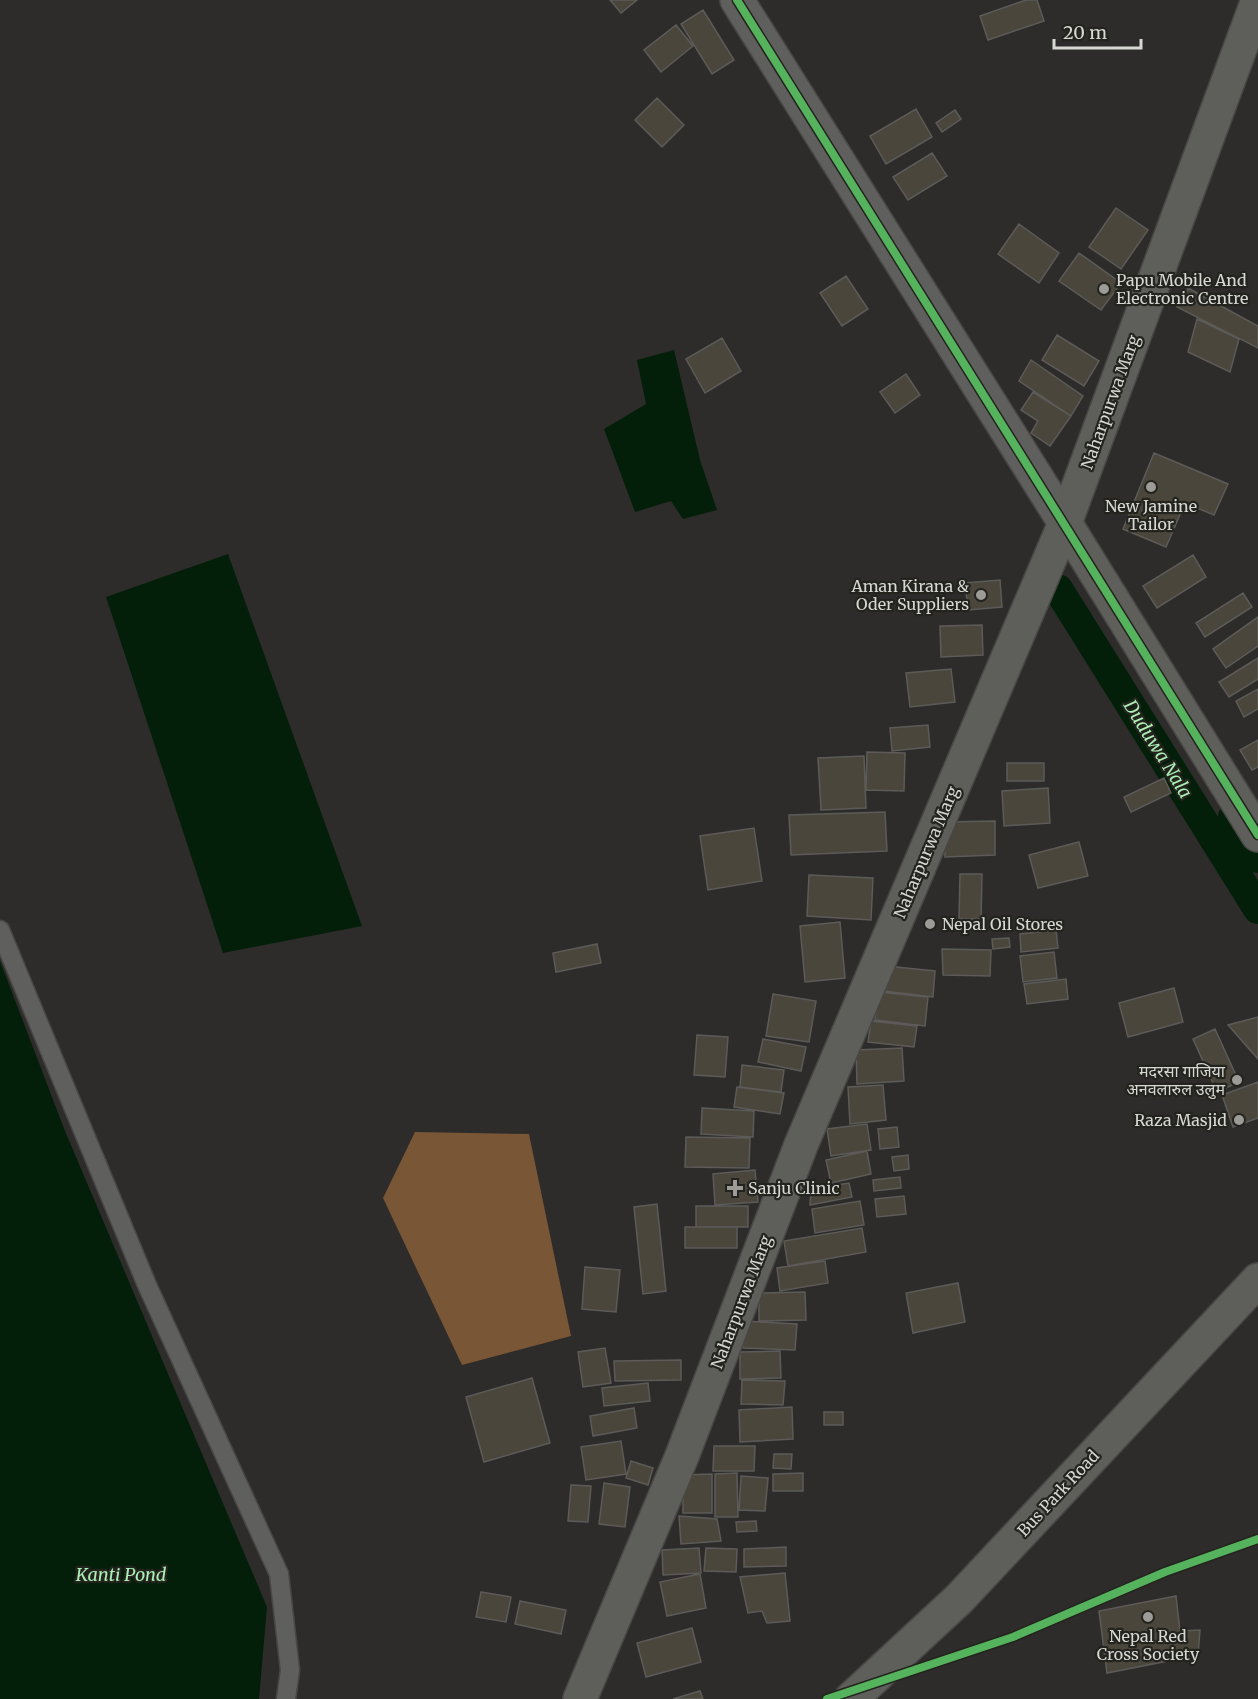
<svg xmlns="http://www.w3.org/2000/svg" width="1258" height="1699" font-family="Merriweather,'Noto Sans Devanagari',serif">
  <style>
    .forest { fill: #795635 }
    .water { fill: #041f09 }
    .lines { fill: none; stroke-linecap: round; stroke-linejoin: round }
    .canal { stroke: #041f09; stroke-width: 30 }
    .building { fill: #4a463b; stroke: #5c5b59; stroke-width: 1.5 }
    .lane-casing { stroke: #484745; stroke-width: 21 }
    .street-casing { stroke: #484745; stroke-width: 36 }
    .secondary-casing { stroke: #484745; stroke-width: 36 }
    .lane { stroke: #5f5f5e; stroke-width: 18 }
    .street { stroke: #5f5f5e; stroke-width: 33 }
    .secondary { stroke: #5e5f5a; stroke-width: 33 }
    .cycleway-casing { stroke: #24241f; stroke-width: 11 }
    .cycleway { stroke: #56b35d; stroke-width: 8 }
    .poi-dot { fill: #9c9b98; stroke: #24241f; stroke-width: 2 }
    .labels { text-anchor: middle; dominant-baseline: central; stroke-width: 4.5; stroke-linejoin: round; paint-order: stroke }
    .poi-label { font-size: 16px; fill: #d7d7d4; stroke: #24241f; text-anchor: start }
    .street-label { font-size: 16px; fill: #d7d7d4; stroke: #24241f }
    .water-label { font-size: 18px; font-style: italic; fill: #acf0b5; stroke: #24241f }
  </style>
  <rect width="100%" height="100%" fill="#2d2c2a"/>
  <path class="forest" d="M415,1132L529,1134L571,1336L462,1365L383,1198Z"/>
  <path class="water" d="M674,350L700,460L717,510L683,519L671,501L635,512L604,429L646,404L637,360Z
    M228,554L362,926L223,953L106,597Z
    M0,961L65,1131L267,1607L259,1699H0Z"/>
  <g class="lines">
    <path class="canal" d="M1058,589L1258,909
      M1233,817L1258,858"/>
  </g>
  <path class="building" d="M610,0H637L621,13Z
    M1026,0H1037L1044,21L988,40L980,16Z
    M703,10L734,60L712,74L681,24Z
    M676,25L693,46L661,72L644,50Z
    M657,98L684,125L662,147L635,120Z
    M916,109L932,137L886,164L870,136Z
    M955,110L961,119L942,132L936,123Z
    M932,153L947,176L908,200L893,177Z
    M1116,208L1148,230L1121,269L1089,247Z
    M1019,224L1059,253L1039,283L998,254Z
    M1079,253L1121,283L1101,310L1059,281Z
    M846,276L868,309L842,326L820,293Z
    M1188,288L1258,326V348L1177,307Z
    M1197,319L1239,339L1230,372L1188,352Z
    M1057,335L1099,361L1084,386L1042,360Z
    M722,338L741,371L705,393L686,359Z
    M1031,360L1083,396L1071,416L1019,381Z
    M906,374L920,395L895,413L880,392Z
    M1033,392L1071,416L1050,446L1031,433L1038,421L1021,410Z
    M1154,453L1228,484L1214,515L1185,503L1166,547L1123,529Z
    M1193,555L1206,577L1157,608L1143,586Z
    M1000,580L1002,607L968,610L965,583Z
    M1243,593L1252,607L1205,637L1196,623Z
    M1258,617V646L1226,668L1213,649Z
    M982,625L983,655L941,657L940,626Z
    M1258,658V679L1229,697L1219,682Z
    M951,669L955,702L910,707L906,673Z
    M1258,689V709L1244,717L1236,701Z
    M928,725L930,747L892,751L890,728Z
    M1258,740V767L1252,770L1240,750Z
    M867,752L905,753L904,791L866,790Z
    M864,756L866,808L821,810L818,758Z
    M1007,763H1044V781H1007Z
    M1164,778L1171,793L1131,812L1124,797Z
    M1048,788L1050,823L1004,826L1002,791Z
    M885,812L887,851L791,855L789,815Z
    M995,821V855L945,857L944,822Z
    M754,828L762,881L708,890L700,836Z
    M1079,842L1088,876L1038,888L1029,855Z
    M960,874H982L981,919H959Z
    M809,875L873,878L871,920L807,916Z
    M840,922L845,978L805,982L800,926Z
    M1056,930L1058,948L1021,952L1020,934Z
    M1009,938L1010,947L993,949L992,939Z
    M597,944L601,963L556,972L553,953Z
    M942,949L991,950L990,976L943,975Z
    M1054,952L1057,978L1023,982L1020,956Z
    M886,966L935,971L933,997L884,991Z
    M1066,979L1068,999L1027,1004L1024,984Z
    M1174,988L1183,1022L1128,1037L1119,1003Z
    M878,992L928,997L925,1026L875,1020Z
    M773,994L816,1001L809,1042L766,1036Z
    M1258,1017V1059L1228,1025Z
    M871,1021L917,1026L914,1047L868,1042Z
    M1215,1029L1239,1082L1217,1092L1193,1039Z
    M697,1035L728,1037L725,1077L694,1075Z
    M763,1039L806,1047L801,1071L758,1062Z
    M902,1048L904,1081L857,1084L856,1050Z
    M742,1065L784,1070L781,1092L740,1087Z
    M1258,1082V1118L1233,1127L1222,1095Z
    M883,1085L886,1120L850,1124L848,1087Z
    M737,1087L784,1093L780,1114L734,1107Z
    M702,1108L754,1111L753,1137L701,1134Z
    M867,1124L871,1150L831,1156L827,1129Z
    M897,1127L899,1147L880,1149L878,1129Z
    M686,1137L750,1138L749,1168L685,1167Z
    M867,1151L871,1174L831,1183L826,1160Z
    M908,1155L909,1169L894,1171L892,1157Z
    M755,1170L758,1202L715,1205L713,1174Z
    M900,1177L901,1188L874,1191L873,1180Z
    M849,1183L852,1197L810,1205L811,1189Z
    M904,1196L906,1214L877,1217L875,1199Z
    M860,1201L864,1225L815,1233L812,1209Z
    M657,1204L666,1291L643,1294L634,1207Z
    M696,1206H748V1227H696Z
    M685,1227H737V1248H685Z
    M862,1228L866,1252L788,1266L784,1241Z
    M825,1261L828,1283L780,1291L777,1268Z
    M585,1267L620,1270L616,1312L582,1309Z
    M958,1283L965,1322L913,1333L906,1293Z
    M805,1292L806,1320L759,1321V1293Z
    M744,1321L797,1324L795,1350L743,1348Z
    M605,1348L611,1383L583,1387L578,1352Z
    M780,1351L781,1378L740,1379V1352Z
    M681,1360V1380L615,1381L614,1361Z
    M532,1378L550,1443L484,1462L466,1397Z
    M742,1380L785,1381L783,1405L741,1404Z
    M648,1383L650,1401L604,1406L602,1388Z
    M792,1407L793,1439L740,1442L739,1410Z
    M634,1408L637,1428L593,1436L590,1416Z
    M824,1412H843V1425H824Z
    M621,1441L626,1474L586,1480L581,1447Z
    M714,1446H755L754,1471H713Z
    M774,1454H792L791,1469L773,1468Z
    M631,1461L653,1468L648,1485L626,1478Z
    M737,1473L738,1517H715V1474Z
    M803,1473V1491H773V1474Z
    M712,1474V1513H683V1475Z
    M741,1476L768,1478L765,1511L739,1510Z
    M604,1483L630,1487L625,1527L599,1524Z
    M571,1485L591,1486L588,1522L568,1521Z
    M679,1516L717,1519L721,1541L681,1544Z
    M756,1521L757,1531L737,1532L736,1522Z
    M786,1547V1566L744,1567V1549Z
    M699,1548L701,1573L663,1575L662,1550Z
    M706,1548L737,1549L736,1572L704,1571Z
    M785,1573L790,1621L767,1623L762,1611L748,1613L740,1577Z
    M700,1574L706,1608L667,1616L660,1582Z
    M481,1592L511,1597L506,1622L476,1617Z
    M1176,1596L1180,1631L1200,1630L1198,1655L1107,1673L1099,1611Z
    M520,1601L566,1610L561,1634L515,1624Z
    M692,1628L701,1662L646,1677L637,1643Z
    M700,1691L703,1699H673Z"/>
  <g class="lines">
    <defs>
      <path id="lane" d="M0,930L147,1285L279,1574L290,1670L286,1699"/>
      <path id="street" d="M737,0L1065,523"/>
      <path id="secondary" d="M1065,523L1258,835
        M580,1699L682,1456L801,1145L1065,523L1258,0
        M851,1699L959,1599L1258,1280"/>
    </defs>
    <use href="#lane" class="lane-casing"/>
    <use href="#street" class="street-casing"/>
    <use href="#secondary" class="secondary-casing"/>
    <use href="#lane" class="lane"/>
    <use href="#street" class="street"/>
    <use href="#secondary" class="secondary"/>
    <defs>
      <path id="cycleway" d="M737,0L1258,835
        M827,1699L1013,1637L1165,1572L1258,1539"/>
    </defs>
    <use href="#cycleway" class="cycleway-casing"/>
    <use href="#cycleway" class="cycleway"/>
  </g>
  <g class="poi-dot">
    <circle cx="1104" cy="289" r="6"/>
    <circle cx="1151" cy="487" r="6"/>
    <circle cx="981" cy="595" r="6"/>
    <circle cx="930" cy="924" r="6"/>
    <circle cx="1237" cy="1080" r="6"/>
    <circle cx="1239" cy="1120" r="6"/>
    <path d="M732 1179h6v6h6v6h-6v6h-6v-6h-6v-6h6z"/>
    <circle cx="1148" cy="1617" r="6"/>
  </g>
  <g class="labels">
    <g class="poi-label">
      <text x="1116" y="280">Papu Mobile And<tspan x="1116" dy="18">Electronic Centre</tspan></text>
      <text x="1151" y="506" text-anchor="middle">New Jamine<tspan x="1151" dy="18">Tailor</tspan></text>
      <text x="969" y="586" text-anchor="end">Aman Kirana &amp;<tspan x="969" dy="18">Oder Suppliers</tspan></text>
      <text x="942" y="924">Nepal Oil Stores</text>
      <text x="1225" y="1071" text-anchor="end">मदरसा गाजिया<tspan x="1225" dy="18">अनवलारुल उलुम</tspan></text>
      <text x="1227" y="1120" text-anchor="end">Raza Masjid</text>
      <text x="748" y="1188">Sanju Clinic</text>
      <text x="1148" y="1636" text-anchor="middle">Nepal Red<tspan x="1148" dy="18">Cross Society</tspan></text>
    </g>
    <g class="street-label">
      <text transform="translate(1110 402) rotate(-70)">Naharpurwa Marg</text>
      <text transform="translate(926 852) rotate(-67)">Naharpurwa Marg</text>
      <text transform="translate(741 1302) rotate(-69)">Naharpurwa Marg</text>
      <text transform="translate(1058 1493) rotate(-47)">Bus Park Road</text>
    </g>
    <g class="water-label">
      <text transform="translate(1158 749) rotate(58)">Duduwa Nala</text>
      <text x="121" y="1574">Kanti Pond</text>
    </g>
  </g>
  <path d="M1054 39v9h87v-9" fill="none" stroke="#d7d7d4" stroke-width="3"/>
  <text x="1063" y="39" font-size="18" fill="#d7d7d4" stroke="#24241f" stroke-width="4.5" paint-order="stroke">20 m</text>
</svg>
